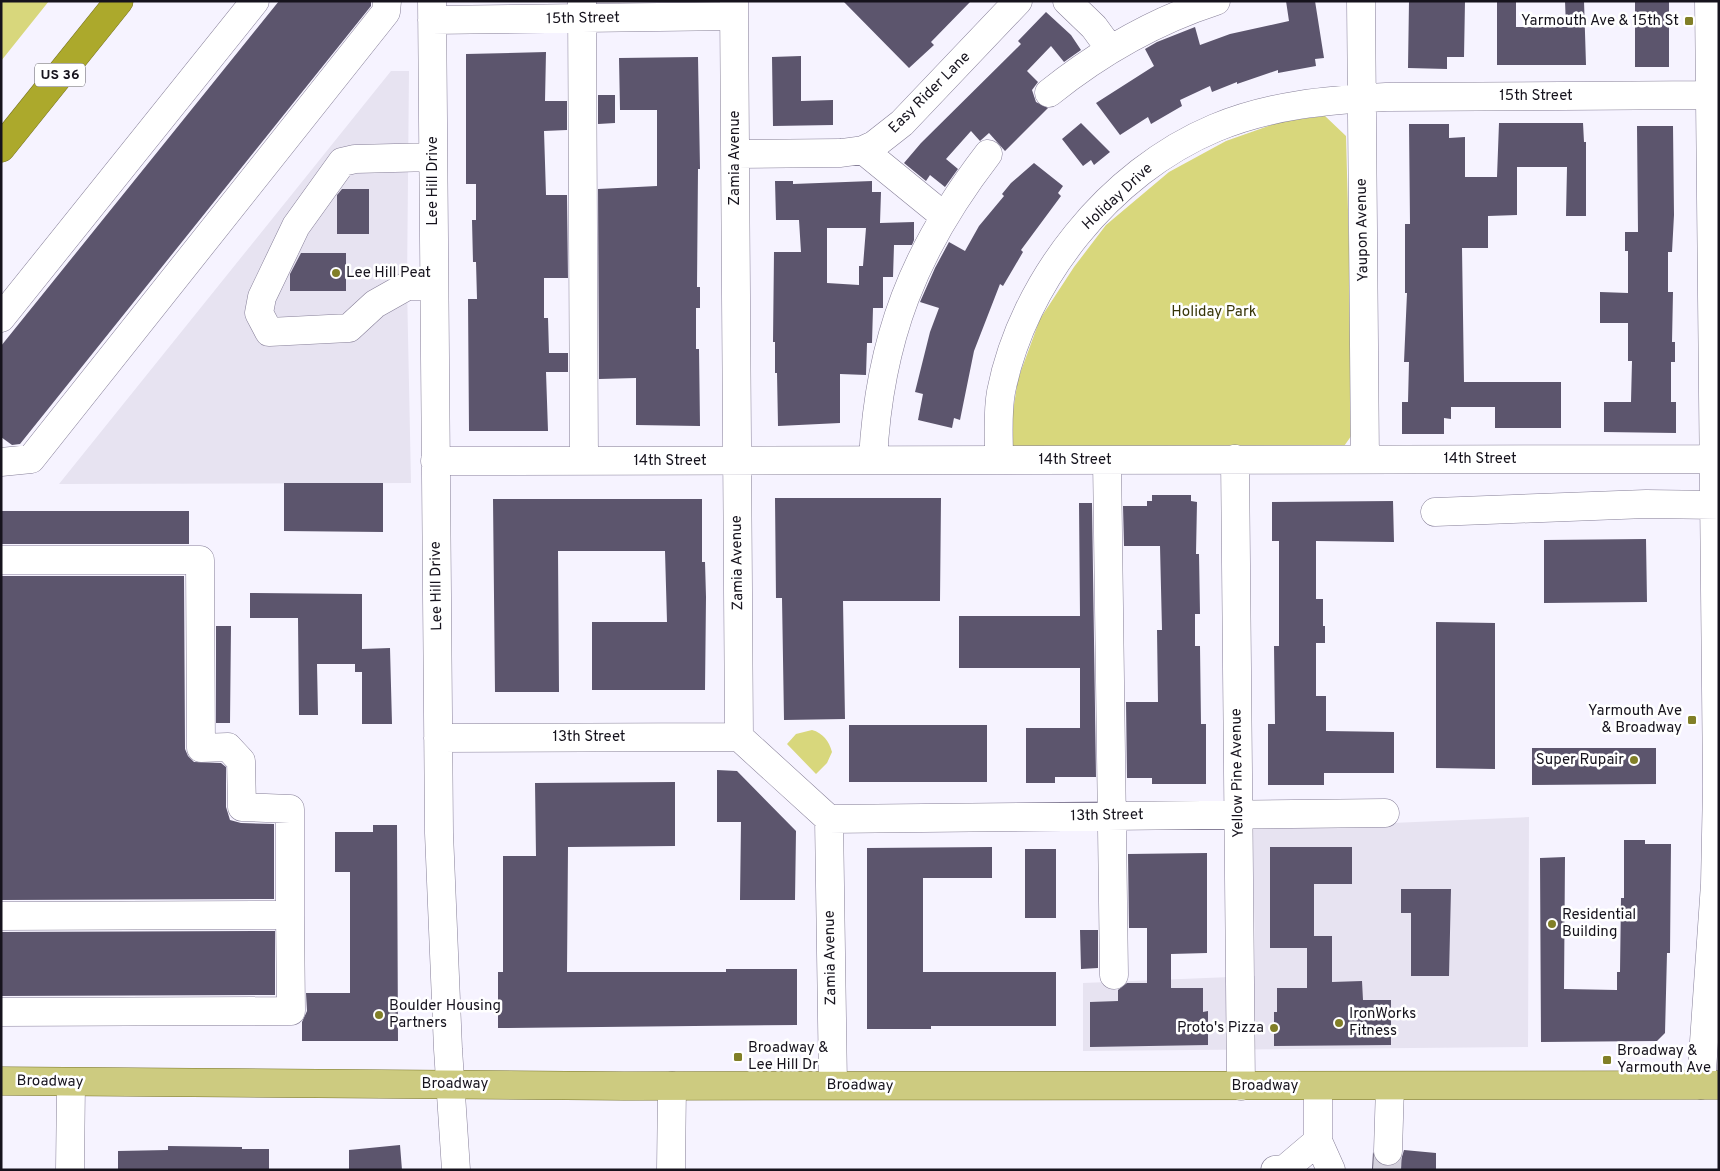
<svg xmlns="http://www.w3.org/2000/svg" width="1720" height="1171" font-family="Overpass,sans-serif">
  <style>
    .built { fill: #e7e3f1 }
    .green { fill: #d8d77c }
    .building { fill: #5c556d; fill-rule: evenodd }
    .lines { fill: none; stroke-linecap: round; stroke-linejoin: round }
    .minor-tunnel { stroke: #d4d1dd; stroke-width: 28; stroke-dasharray: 28 14; stroke-linecap: butt }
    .minor-casing { stroke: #867f98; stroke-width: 29 }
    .major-casing { stroke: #787427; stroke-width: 29 }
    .highway-casing { stroke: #787427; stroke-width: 29 }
    .minor { stroke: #fff; stroke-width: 28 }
    .major { stroke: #cdcb80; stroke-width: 28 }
    .highway { stroke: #aca92c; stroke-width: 28 }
    .poi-dot { fill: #817f27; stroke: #fff; stroke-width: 2 }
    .labels { text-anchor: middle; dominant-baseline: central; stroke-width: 5; stroke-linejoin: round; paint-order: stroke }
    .shield { fill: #fff; stroke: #5c5a61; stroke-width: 1 }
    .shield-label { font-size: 14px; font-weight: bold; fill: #16131d }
    .street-label { font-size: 15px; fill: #16131d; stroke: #fff }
    .poi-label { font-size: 15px; fill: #16131d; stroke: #fff; text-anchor: start }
    .park-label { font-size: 15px; fill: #373508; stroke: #fff }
  </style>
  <rect width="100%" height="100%" fill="#f6f3ff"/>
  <path class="built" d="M391,71H409L407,286L411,483L59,484Z
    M1529,817L1528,1047L1083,1051V983L1255,976L1253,829Z"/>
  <path class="green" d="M1,1H49L1,61Z
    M1325,116L1346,136L1354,432L1342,449L1010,448L1011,424L1018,379L1040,319L1074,267L1106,225L1169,172L1226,141L1283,121Z
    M812,730C823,733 829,741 832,752L827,763L816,774L787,744L796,734Z"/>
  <path class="building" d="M279,1H371V6L20,444L12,445L1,437V346Z
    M843,1H971L931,42L934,45L909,68Z
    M1286,1H1315L1324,58L1315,59L1316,66L1278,73V70L1237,84V82L1212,92L1210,86L1180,100L1182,106L1151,124L1148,117L1120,135L1096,103L1154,66L1145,49L1157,42L1195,27L1200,45L1230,34L1289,21Z
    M1409,1H1465L1464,57H1447V69L1408,68Z
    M1497,1H1516V27H1566L1565,1H1584L1586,65H1497Z
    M1635,1H1669V67H1635Z
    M1046,12L1071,35L1081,50L1064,62L1051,46L1027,71L1038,82L1032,90L1036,102L1048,108L1005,151L989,133L980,141L971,131L946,159L958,169L945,187L930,175L926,181L904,163L921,143L1021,44L1018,41Z
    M546,52L545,101H567V130L544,131L546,195H567L568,278H544V318H548L549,353H568V372H546L548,431H469L468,299H477L476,262H473L472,220H476V184H466V54Z
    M801,56V101L833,100V125L773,126L772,57Z
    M698,57L700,169H698L697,287H700V308H696V349H699L700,426L636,425V378L599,379L598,189L657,186V110H620L619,58Z
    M598,95H615V123L598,124Z
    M1081,123L1110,152L1094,165L1091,160L1083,166L1062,139Z
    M1499,123H1583L1584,142H1586V216H1566L1567,167H1517V215L1488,216V248H1462L1464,382H1561V428H1495V407H1451V419L1444,418V434H1402V402H1408L1409,362H1404L1407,293H1405V224H1410L1409,124H1449V138L1465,137V177H1497Z
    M1637,126H1673L1674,215L1672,252H1668V292H1673L1672,342H1675V362H1671V402H1676V433L1604,432V402H1631L1632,361H1628V323H1600V292L1628,293V251H1625V232H1638Z
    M1034,163L1063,186L1058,193L1061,196L1021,250L1023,252L1003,286L1000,284L974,351L960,420L954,418L952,428L918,420L923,394L915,392L930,332L939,308L920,302L935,268L949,242L965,251L979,226L1004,196L1002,194L1011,183Z
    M775,181H793V184L872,181V192H881L880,223L914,222V240L912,245H894L893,277H883V308H873L872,343H867L866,375L840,374V423L778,426L777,373H775V342H773L774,252H801L799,220H776ZM827,228H866L863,266H859V285L827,283Z
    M342,189H369V234H337V195Z
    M301,253H346V291H290V274Z
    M284,483H383V532L284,531Z
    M1152,495H1191V501L1197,502L1196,554H1199L1200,614H1195V646H1200L1201,724H1206V784H1152V778H1127L1126,702H1158L1157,630H1162L1160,546H1124L1123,506H1147V501H1152Z
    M775,498H941L940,601H843L845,719L784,720L782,598H776Z
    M493,499H702V562H705L706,597L705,690H592V622H667L665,551H558L559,692H495Z
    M1393,501L1394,542L1316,541V599H1323V626H1325V643H1316V696H1326V731L1394,732V773H1324V785H1268V724H1275L1274,646H1279V541H1272V502Z
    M1079,503H1092L1096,777H1055V783H1026V728H1080V668H959V616H1080Z
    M1,511H189V544H1Z
    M1646,539L1647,602L1544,603V540Z
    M1,576H184L185,749L188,756L194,762L221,763L226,767V807L230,820L241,823L274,824V899L1,900Z
    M250,593L362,594V649L390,648L392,724H362V672H355V664H317L318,715H299L298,618H250Z
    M1436,622L1495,623V769L1436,768Z
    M216,626H231L230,723H216Z
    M849,725H987V782H849Z
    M1532,748H1656V784L1532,785Z
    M717,770L737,771L796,831L795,900H740L741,822H717Z
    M675,782V846L568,847L567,972H726V969H797V1025L498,1028V972H503V856H536L535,783Z
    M373,825H397L398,1041H302V1022L307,1011L306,993H350V872H335V832H373Z
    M1624,840H1645V844H1671L1670,953H1667L1665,1033L1657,1041L1541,1042L1540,858L1565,857L1564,989L1617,990V972H1620L1621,898H1624Z
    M992,847V878H923V972H1056V1026H931V1029H867V848Z
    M1270,847H1352V884H1314V936H1332V982L1362,981L1363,1000H1391V1045L1274,1046V1012H1277V988H1307V948H1270Z
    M1025,849H1056V918H1025Z
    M1207,853V953L1171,954V988H1203V1012L1208,1011V1045L1090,1047V1002L1118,1001V990L1127,983H1147V928H1129L1128,854Z
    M1401,889H1451L1449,976H1411V913H1401Z
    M1080,930H1098V968L1081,969Z
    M275,931V995L1,996V932Z
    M400,1145L402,1170H349V1150Z
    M168,1146L242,1147V1149H269V1170H118V1151L168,1150Z
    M1404,1150L1436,1153V1170H1372L1373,1152L1379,1164L1388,1167L1395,1165L1401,1160Z"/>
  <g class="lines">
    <path class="minor-tunnel" d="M1387,1170L1388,1151"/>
    <defs>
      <path id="minor" d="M432,1L439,833L448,1049L456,1170
        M582,1L584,461
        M734,1L739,737L829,819L833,1085
        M1067,1L1094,27L1110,49
        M1361,1L1365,459
        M432,20L734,16
        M1049,93C1099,53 1154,21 1216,1
        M863,150L944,216
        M735,154L841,153L863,150L874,145L902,123L1018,1
        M433,157L355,159L342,162L296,226L262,297L259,313L269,332L349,328L375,304L407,286H433
        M1,318L255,1
        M1235,459L1241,1086
        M873,460C879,339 914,250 988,154
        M999,460C999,438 997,414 1001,392C1023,280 1110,172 1215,128C1270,105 1327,100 1386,97L1711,95
        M1107,460L1114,975
        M435,461L1714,459
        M1,462L31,459L386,12L387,1
        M1435,512L1646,504L1719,505
        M1,560H200L201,748L228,747L241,761L242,807L290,809V915
        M438,738L739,737
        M829,819L1385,813
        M1,916L290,915L291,1011L1,1012
        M1701,1085L1715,884L1717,786L1709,1
        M1318,1086V1141L1331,1170
        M1388,1151L1390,1086
        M70,1170L71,1083
        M671,1170L672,1086
        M1275,1170L1285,1169L1318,1141"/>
      <path id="major" d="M1,1081L624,1086L1719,1085"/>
      <path id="highway" d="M1,148L119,1"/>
    </defs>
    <use href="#minor" class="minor-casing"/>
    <use href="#major" class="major-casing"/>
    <use href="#highway" class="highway-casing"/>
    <use href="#minor" class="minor"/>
    <use href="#major" class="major"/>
    <use href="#highway" class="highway"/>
  </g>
  <g class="poi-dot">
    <rect x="1684" y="16" width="10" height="10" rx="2.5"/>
    <circle cx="336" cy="273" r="5"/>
    <rect x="1687" y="715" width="10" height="10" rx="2.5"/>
    <circle cx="1634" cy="760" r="5"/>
    <circle cx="1552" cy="924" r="5"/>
    <circle cx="379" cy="1015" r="5"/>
    <circle cx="1339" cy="1023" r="5"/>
    <circle cx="1274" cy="1028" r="5"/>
    <rect x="733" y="1052" width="10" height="10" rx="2.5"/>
    <rect x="1602" y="1055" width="10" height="10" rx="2.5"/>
  </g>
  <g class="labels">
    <rect class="shield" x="35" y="63.5" width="50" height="23" rx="4"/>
    <g class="shield-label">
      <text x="60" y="75">US 36</text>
    </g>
    <g class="street-label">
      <text transform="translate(583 19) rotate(-1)">15th Street</text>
      <text transform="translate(930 93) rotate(-45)">Easy Rider Lane</text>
      <text x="1536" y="96">15th Street</text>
      <text transform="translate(735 158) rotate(-90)">Zamia Avenue</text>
      <text transform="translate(433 181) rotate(-90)">Lee Hill Drive</text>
      <text transform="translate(1118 197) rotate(-43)">Holiday Drive</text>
      <text transform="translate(1363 230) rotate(-91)">Yaupon Avenue</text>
      <text x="1480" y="459">14th Street</text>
      <text x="1075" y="460">14th Street</text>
      <text x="670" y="461">14th Street</text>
      <text transform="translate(738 563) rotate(-91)">Zamia Avenue</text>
      <text transform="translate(437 586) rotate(-91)">Lee Hill Drive</text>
      <text x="589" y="737">13th Street</text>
      <text transform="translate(1238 773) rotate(-91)">Yellow Pine Avenue</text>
      <text transform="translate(1107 816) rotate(-1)">13th Street</text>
      <text transform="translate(831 958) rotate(-91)">Zamia Avenue</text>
      <text transform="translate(50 1082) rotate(1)">Broadway</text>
      <text x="455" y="1084">Broadway</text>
      <text transform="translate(860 1086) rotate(1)">Broadway</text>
      <text x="1265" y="1086">Broadway</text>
    </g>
    <g class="poi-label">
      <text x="1679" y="21" text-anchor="end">Yarmouth Ave &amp; 15th St</text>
      <text x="346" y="273">Lee Hill Peat</text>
      <text x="1682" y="711" text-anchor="end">Yarmouth Ave<tspan x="1682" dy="17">&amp; Broadway</tspan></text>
      <text x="1624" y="760" text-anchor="end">Super Rupair</text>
      <text x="1562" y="915">Residential<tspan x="1562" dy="17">Building</tspan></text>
      <text x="389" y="1006">Boulder Housing<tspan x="389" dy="17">Partners</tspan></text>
      <text x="1349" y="1014">IronWorks<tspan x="1349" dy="17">Fitness</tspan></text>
      <text x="1264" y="1028" text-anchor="end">Proto's Pizza</text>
      <text x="748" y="1048">Broadway &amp;<tspan x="748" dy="17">Lee Hill Dr</tspan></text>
      <text x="1617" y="1051">Broadway &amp;<tspan x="1617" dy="17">Yarmouth Ave</tspan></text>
    </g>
    <g class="park-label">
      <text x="1214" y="312">Holiday Park</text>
    </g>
  </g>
  <rect width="1720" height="1171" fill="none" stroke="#16131d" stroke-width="5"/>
</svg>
